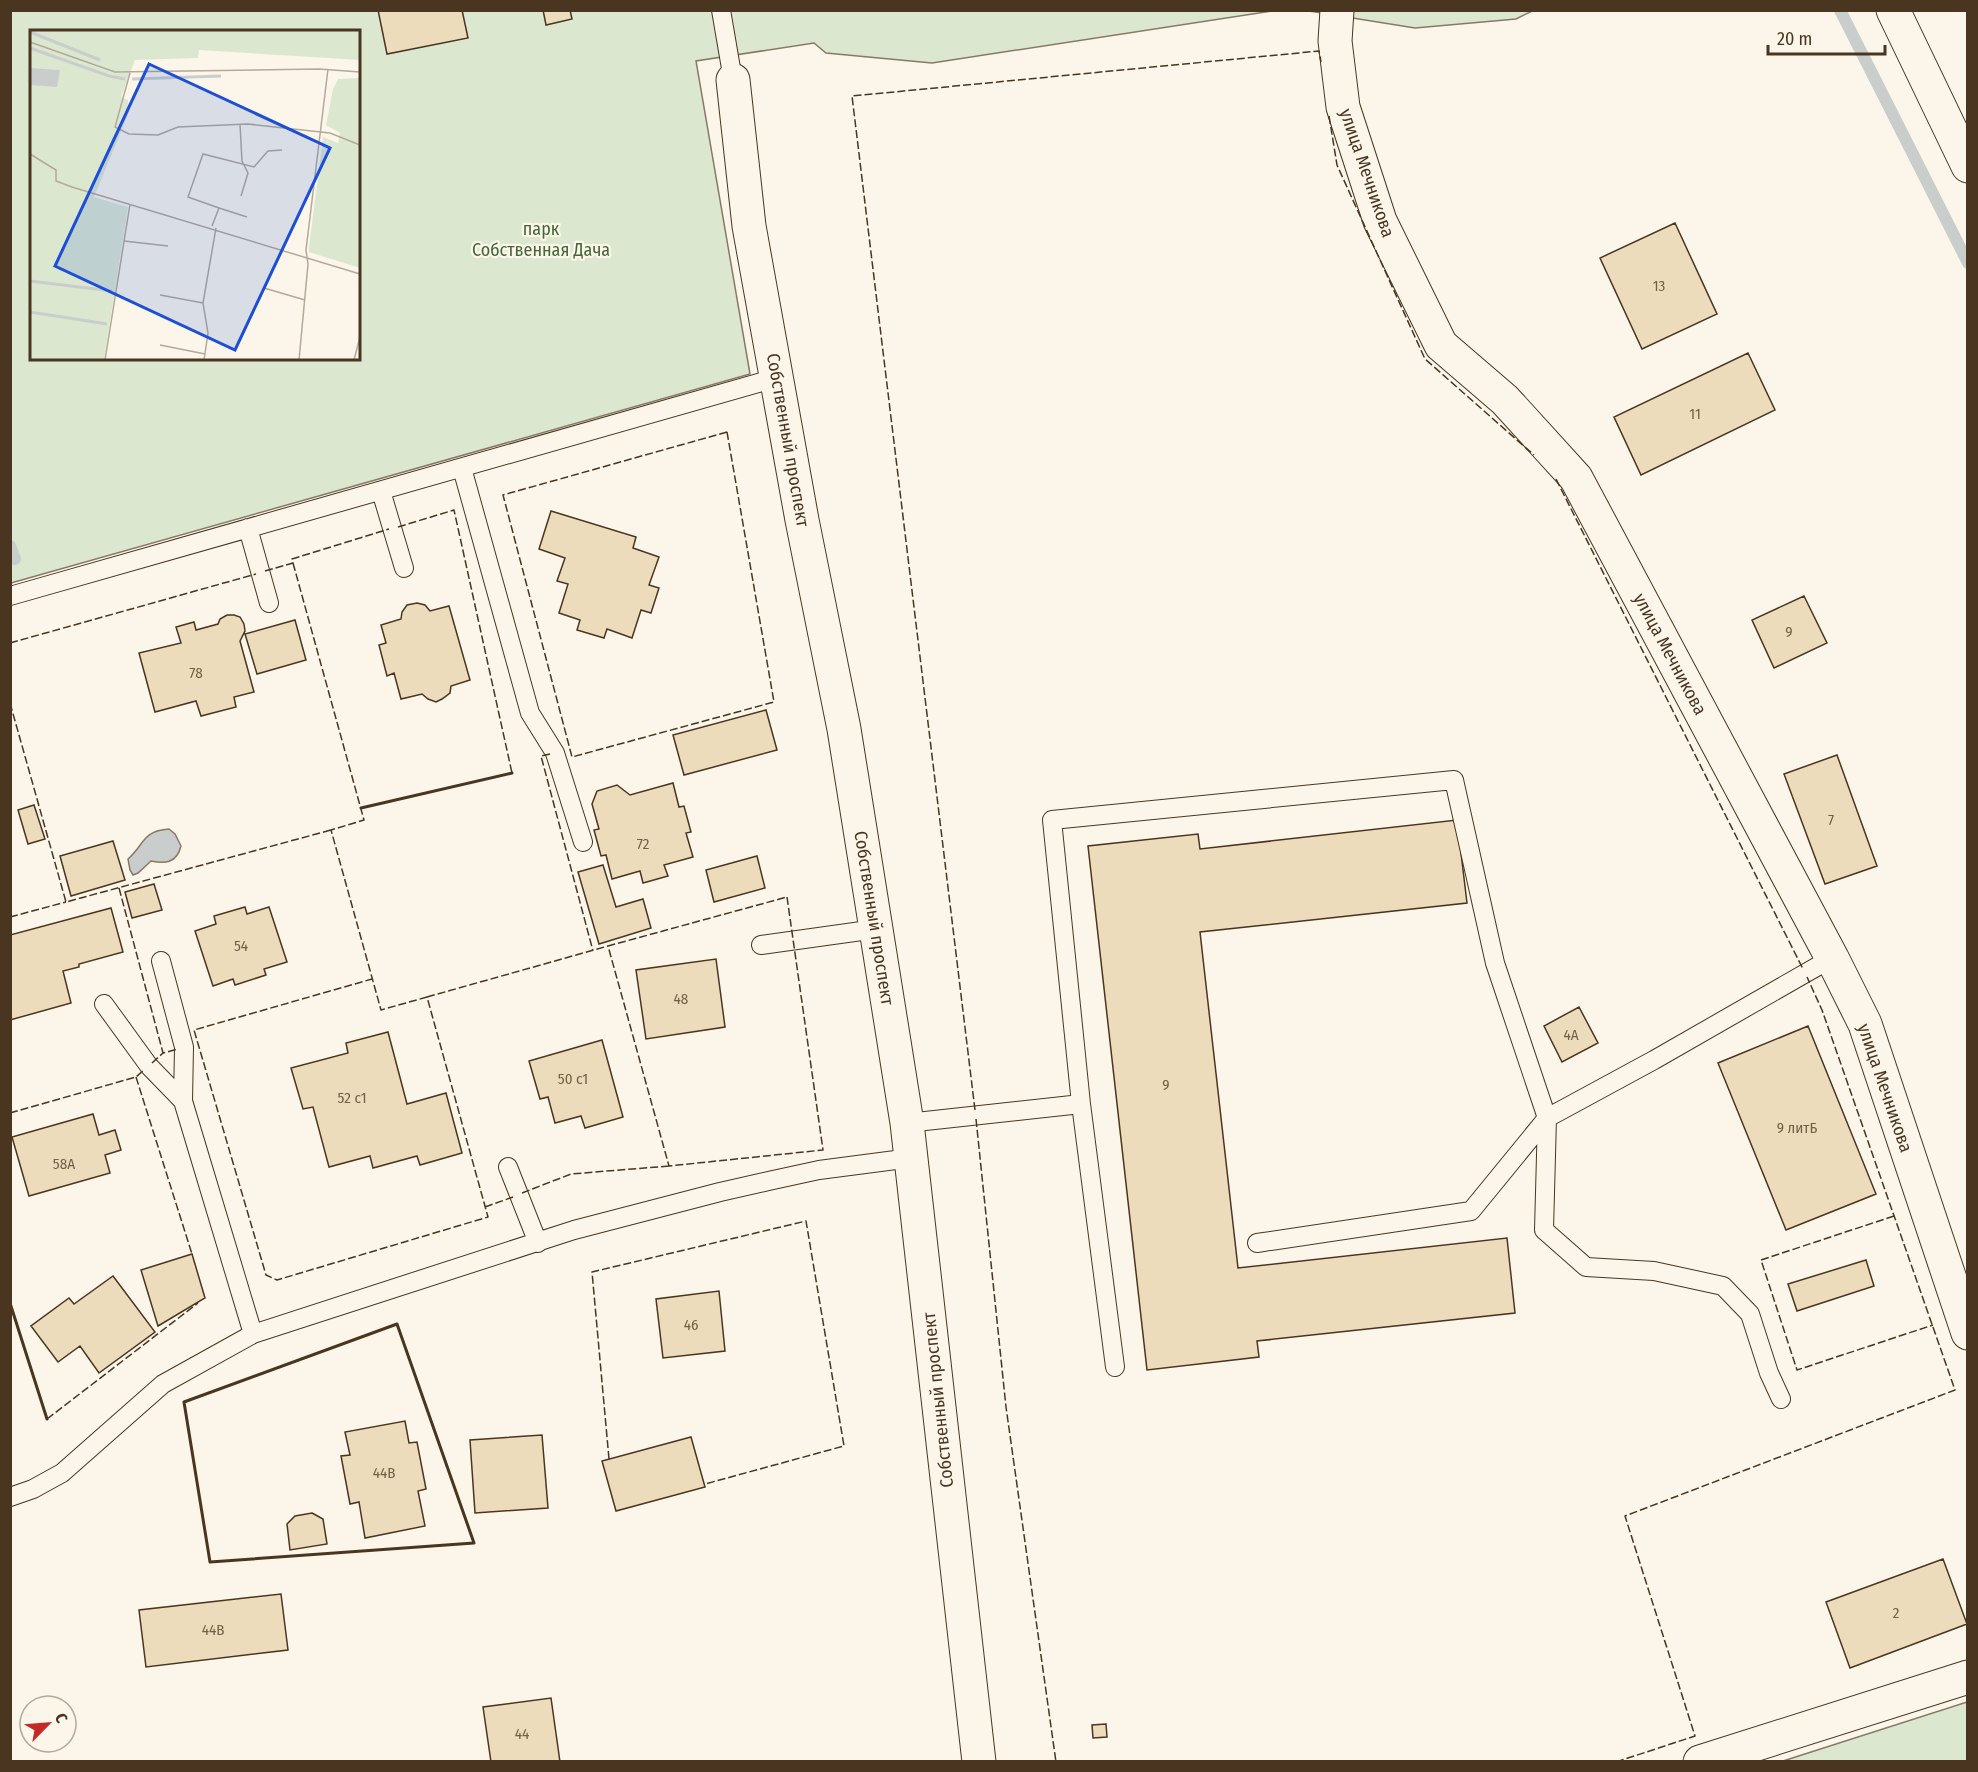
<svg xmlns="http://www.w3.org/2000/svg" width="1978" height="1772" font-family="'Fira Sans Condensed',sans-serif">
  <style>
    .green { fill: #dce7d0; stroke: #887966; stroke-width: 1.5; fill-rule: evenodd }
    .water { fill: #c9cecd; stroke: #887966; stroke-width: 1.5 }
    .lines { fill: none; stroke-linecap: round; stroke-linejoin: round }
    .stream { stroke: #c9cecd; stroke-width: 12 }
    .building { fill: #ecdcbc; stroke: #4a3520; stroke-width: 1.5 }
    .service-casing { stroke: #4a3520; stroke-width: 20 }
    .minor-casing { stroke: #4a3520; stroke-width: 35 }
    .primary-casing { stroke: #4a3520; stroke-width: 35 }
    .service { stroke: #fbf6e9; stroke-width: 18 }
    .minor { stroke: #fbf6e9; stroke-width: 33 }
    .primary { stroke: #fbf6e9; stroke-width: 33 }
    .fence { stroke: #4a3520; stroke-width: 1.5; stroke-dasharray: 8 3; stroke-linecap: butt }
    .wall { stroke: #4a3520; stroke-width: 3 }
    .labels { text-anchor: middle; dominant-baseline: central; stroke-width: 4.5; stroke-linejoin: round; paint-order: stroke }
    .number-label { font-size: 15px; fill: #725f47 }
    .street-label { font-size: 18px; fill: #4a3520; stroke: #fbf6e9 }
    .park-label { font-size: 18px; fill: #436837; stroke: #fbf6e9 }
    .inset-river { fill: none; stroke: #c9cecd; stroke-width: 3 }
    .inset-road { fill: none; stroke: #b4a999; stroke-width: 1.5 }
    .view { fill: #1d4ed8; fill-opacity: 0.15; stroke: #1d4ed8; stroke-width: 3 }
    .inset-edge { fill: none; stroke: #4a3520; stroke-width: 3 }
  </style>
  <rect width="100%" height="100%" fill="#fbf6e9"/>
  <path class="green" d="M11,11H1272L932,63L826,53L814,43L696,61L750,374L11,583ZM32,32H358V358H32Z
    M1309,11H1532L1516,19L1415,28Z
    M1967,1702V1761H1783Z"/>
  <path class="water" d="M169,829L175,834L181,846C177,863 165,864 151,861L138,873L133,875L130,870L128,859C145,844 142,831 169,829Z"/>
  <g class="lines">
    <path class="stream" d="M1840,10L1968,263
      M10,546L15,559"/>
  </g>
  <path class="building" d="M378,10H462L468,38L387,54Z
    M543,10H570L572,19L546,25Z
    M1675,223L1717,314L1642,349L1600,258Z
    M1748,353L1775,410L1641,475L1614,417Z
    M551,511L636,537L633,548L659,557L649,585L659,588L651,613L641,610L632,638L607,629L604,638L577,630L580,620L559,613L568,584L557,581L565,558L539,549Z
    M1804,596L1827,643L1774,668L1752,620Z
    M417,603L425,605L430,611L449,606L470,680L451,686L450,693L442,699L436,702L428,699L422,694L401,699L394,673L387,676L379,645L386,643L381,625L401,619L402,612L407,605Z
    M227,615H234L240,617L244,624L245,631L240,641L254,692L234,697L236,707L201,716L196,701L155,712L139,653L181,643L176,627L194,622L196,630L218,624L220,619Z
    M295,620L306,660L257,674L245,634Z
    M766,710L777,750L684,775L673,735Z
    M1837,755L1877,866L1825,884L1784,774Z
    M673,783L679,807L684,806L691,832L686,833L693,857L664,865L668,876L643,883L640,871L612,879L606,855L601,856L594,830L599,829L592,804L597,791L617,785L630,795Z
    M34,805L45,839L28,844L18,810Z
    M1457,820L1467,903L1200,932L1238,1268L1507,1238L1515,1313L1257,1341L1259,1357L1147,1370L1088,846L1198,834L1200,849Z
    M113,841L125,880L71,896L60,856Z
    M757,856L765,888L714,902L706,870Z
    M603,865L616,907L643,899L651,928L599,944L578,872Z
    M154,884L162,910L132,918L125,892Z
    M245,907L247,914L269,907L287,962L264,969L266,975L235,985L233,979L213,986L195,931L216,924L214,916Z
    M111,908L123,952L79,964V967L63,971L71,1003L10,1020V935Z
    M716,959L725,1027L646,1039L636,970Z
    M1579,1007L1598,1043L1562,1062L1544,1026Z
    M1808,1026L1876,1194L1786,1230L1718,1063Z
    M388,1032L407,1104L446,1093L462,1153L420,1165L417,1156L373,1168L370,1156L329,1167L313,1107L303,1109L291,1068L348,1053L346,1043Z
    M602,1040L623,1117L585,1128L581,1116L555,1123L548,1097L540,1099L529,1061Z
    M93,1114L99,1135L115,1130L121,1150L105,1155L110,1173L29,1196L12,1137Z
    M192,1254L205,1298L158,1326L141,1270Z
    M1866,1260L1874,1286L1797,1311L1788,1284Z
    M113,1276L155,1332L99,1373L80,1346L58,1362L31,1326L69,1298L74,1304Z
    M719,1291L725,1351L663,1358L656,1299Z
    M405,1421L409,1443L417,1442L426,1489L418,1491L425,1526L365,1538L359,1502L350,1504L341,1456L350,1455L345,1432Z
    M542,1435L548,1508L475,1513L470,1440Z
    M691,1437L705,1487L616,1511L602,1461Z
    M312,1513L323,1519L327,1544L290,1550L287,1524L295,1516Z
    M1943,1559L1967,1624L1850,1668L1826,1602Z
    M281,1594L288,1650L146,1667L139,1610Z
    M551,1698L560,1762H491L483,1707Z
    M1106,1724L1107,1737L1093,1738L1092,1725Z"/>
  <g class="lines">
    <defs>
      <path id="service" d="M721,10L733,80
        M462,468L530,713L555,753L583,842
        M381,491L404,568
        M248,528L269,603
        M10,596L776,378
        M761,945L876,929
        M161,961L184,1047L183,1101L253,1334
        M104,1004L149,1066L183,1101
        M1081,1104L1115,1367
        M907,1123L1081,1104L1052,820L1454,780L1495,963L1547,1118L1544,1230L1586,1267L1654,1271L1723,1286L1750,1314L1769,1373L1781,1399
        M508,1167L538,1243
        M1257,1243L1471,1211L1547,1118L1654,1060L1832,958
        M10,1497L33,1489L62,1473L163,1384L253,1334L574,1230L720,1192L773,1180L819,1170L911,1158"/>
      <path id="minor" d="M1337,10L1335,41L1343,107L1380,221L1441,345L1505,400L1576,478L1832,958L1865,1024L1968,1333
        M733,80L749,226L802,520L844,729L907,1123L979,1762
        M1700,1762L1968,1677"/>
      <path id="primary" d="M1893,10L1968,166"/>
    </defs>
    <use href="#service" class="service-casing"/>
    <use href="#minor" class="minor-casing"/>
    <use href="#primary" class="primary-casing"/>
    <use href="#service" class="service"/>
    <use href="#minor" class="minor"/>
    <use href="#primary" class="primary"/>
    <path class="fence" d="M1329,116L1337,165L1425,359L1534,455
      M727,432L774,702L572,757L503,495Z
      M1556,479L1803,969
      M398,527L454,510L512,773
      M293,563L364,820L331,830L381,1010L427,997L488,1217L277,1280L266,1275L194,1030L372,979
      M265,571L293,563L292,559L389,529
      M10,643L256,574
      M10,703L66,902L331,830
      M550,754L541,756L593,951
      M119,888L163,1053L178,1049
      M787,897L823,1150L669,1166L608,946Z
      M10,917L66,902
      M427,997L608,946
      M152,1063L163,1053
      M136,1077L192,1254
      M975,1110L852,96L1319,51L1321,62
      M10,1113L136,1077L145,1069
      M976,1119L1006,1407L1056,1762
      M522,1193L571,1174L669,1166
      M485,1207L513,1197
      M1894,1216L1761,1260L1797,1370L1933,1325
      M47,1419L198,1303
      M609,1459L592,1272L806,1221L844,1446L705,1484
      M1616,1762L1695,1736L1625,1516L1955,1390L1822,1010L1807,977"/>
    <path class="wall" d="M361,808L512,773
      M10,1303L47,1419
      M397,1324L474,1543L210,1562L184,1402Z"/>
  </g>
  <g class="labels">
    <g class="number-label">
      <text x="1659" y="286">13</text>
      <text x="1695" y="414">11</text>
      <text x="1789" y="632">9</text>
      <text x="196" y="673">78</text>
      <text x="1831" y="820">7</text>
      <text x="643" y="844">72</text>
      <text x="241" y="946">54</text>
      <text x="681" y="999">48</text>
      <text x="1571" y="1035">4А</text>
      <text x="573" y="1079">50 с1</text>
      <text x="1166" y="1085">9</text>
      <text x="352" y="1098">52 с1</text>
      <text x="1797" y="1128">9 литБ</text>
      <text x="64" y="1164">58А</text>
      <text x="691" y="1325">46</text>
      <text x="384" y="1473">44В</text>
      <text x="1896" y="1613">2</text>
      <text x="213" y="1630">44В</text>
      <text x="522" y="1734">44</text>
    </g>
    <g class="street-label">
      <text transform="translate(1367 173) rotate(71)">улица Мечникова</text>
      <text transform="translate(788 440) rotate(80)">Собственный проспект</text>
      <text transform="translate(1670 654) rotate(62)">улица Мечникова</text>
      <text transform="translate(874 918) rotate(81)">Собственный проспект</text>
      <text transform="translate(1885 1088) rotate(71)">улица Мечникова</text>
      <text transform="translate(938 1400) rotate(-96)">Собственный проспект</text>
    </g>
    <g class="park-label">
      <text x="541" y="229">парк<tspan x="541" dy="21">Собственная Дача</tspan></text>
    </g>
  </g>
  <g transform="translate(30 30)">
    <rect width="330" height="330" fill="#fbf6e9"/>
    <path d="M0,0H330V30L169,20L168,28L105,30L91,67L98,70L99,82L64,167L98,177L74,330H0ZM330,48V238L279,222V217L293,107L308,113L310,103L296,95L303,59L308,49Z" fill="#dce7d0"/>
    <path d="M0,38L30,40L27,57L0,55Z" fill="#c9cecd"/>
    <path class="inset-river" d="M0,2L70,30M0,18L79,46L95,49M102,49L191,46M0,251L82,261M0,282L77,294"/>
    <path class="inset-road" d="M0,12L85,42L289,39L330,42M100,43L85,97L99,104L128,105L148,97L218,94L300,103L330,115M210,94L212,131L218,143L211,166M0,124L26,140V151L42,157L330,244M189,178L217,187M182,196L189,178L158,167L173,124L224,137L238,121L252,120M94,211L138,216M234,258L275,270M130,265L173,273M130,315L175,324M75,330L100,174M174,330L178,303L173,273L186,198M269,330L278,234L276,220L298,39M324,330L330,307"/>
    <path class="view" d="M119,34L300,118L205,320L25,236Z"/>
    <rect width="330" height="330" class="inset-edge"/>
  </g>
  <rect width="1978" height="1772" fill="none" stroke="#4a3520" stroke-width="24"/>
  <g transform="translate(48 1724) rotate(65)"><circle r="28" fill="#fbf6e9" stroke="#b4a999" stroke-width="1.5"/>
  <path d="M0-4.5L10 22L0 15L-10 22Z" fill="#c62828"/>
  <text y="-9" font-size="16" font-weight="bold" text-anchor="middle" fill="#4a3520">С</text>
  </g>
  <path d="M1768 45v9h117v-9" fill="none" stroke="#4a3520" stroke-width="3"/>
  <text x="1777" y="45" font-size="18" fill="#4a3520" stroke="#fbf6e9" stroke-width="4.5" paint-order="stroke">20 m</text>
</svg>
